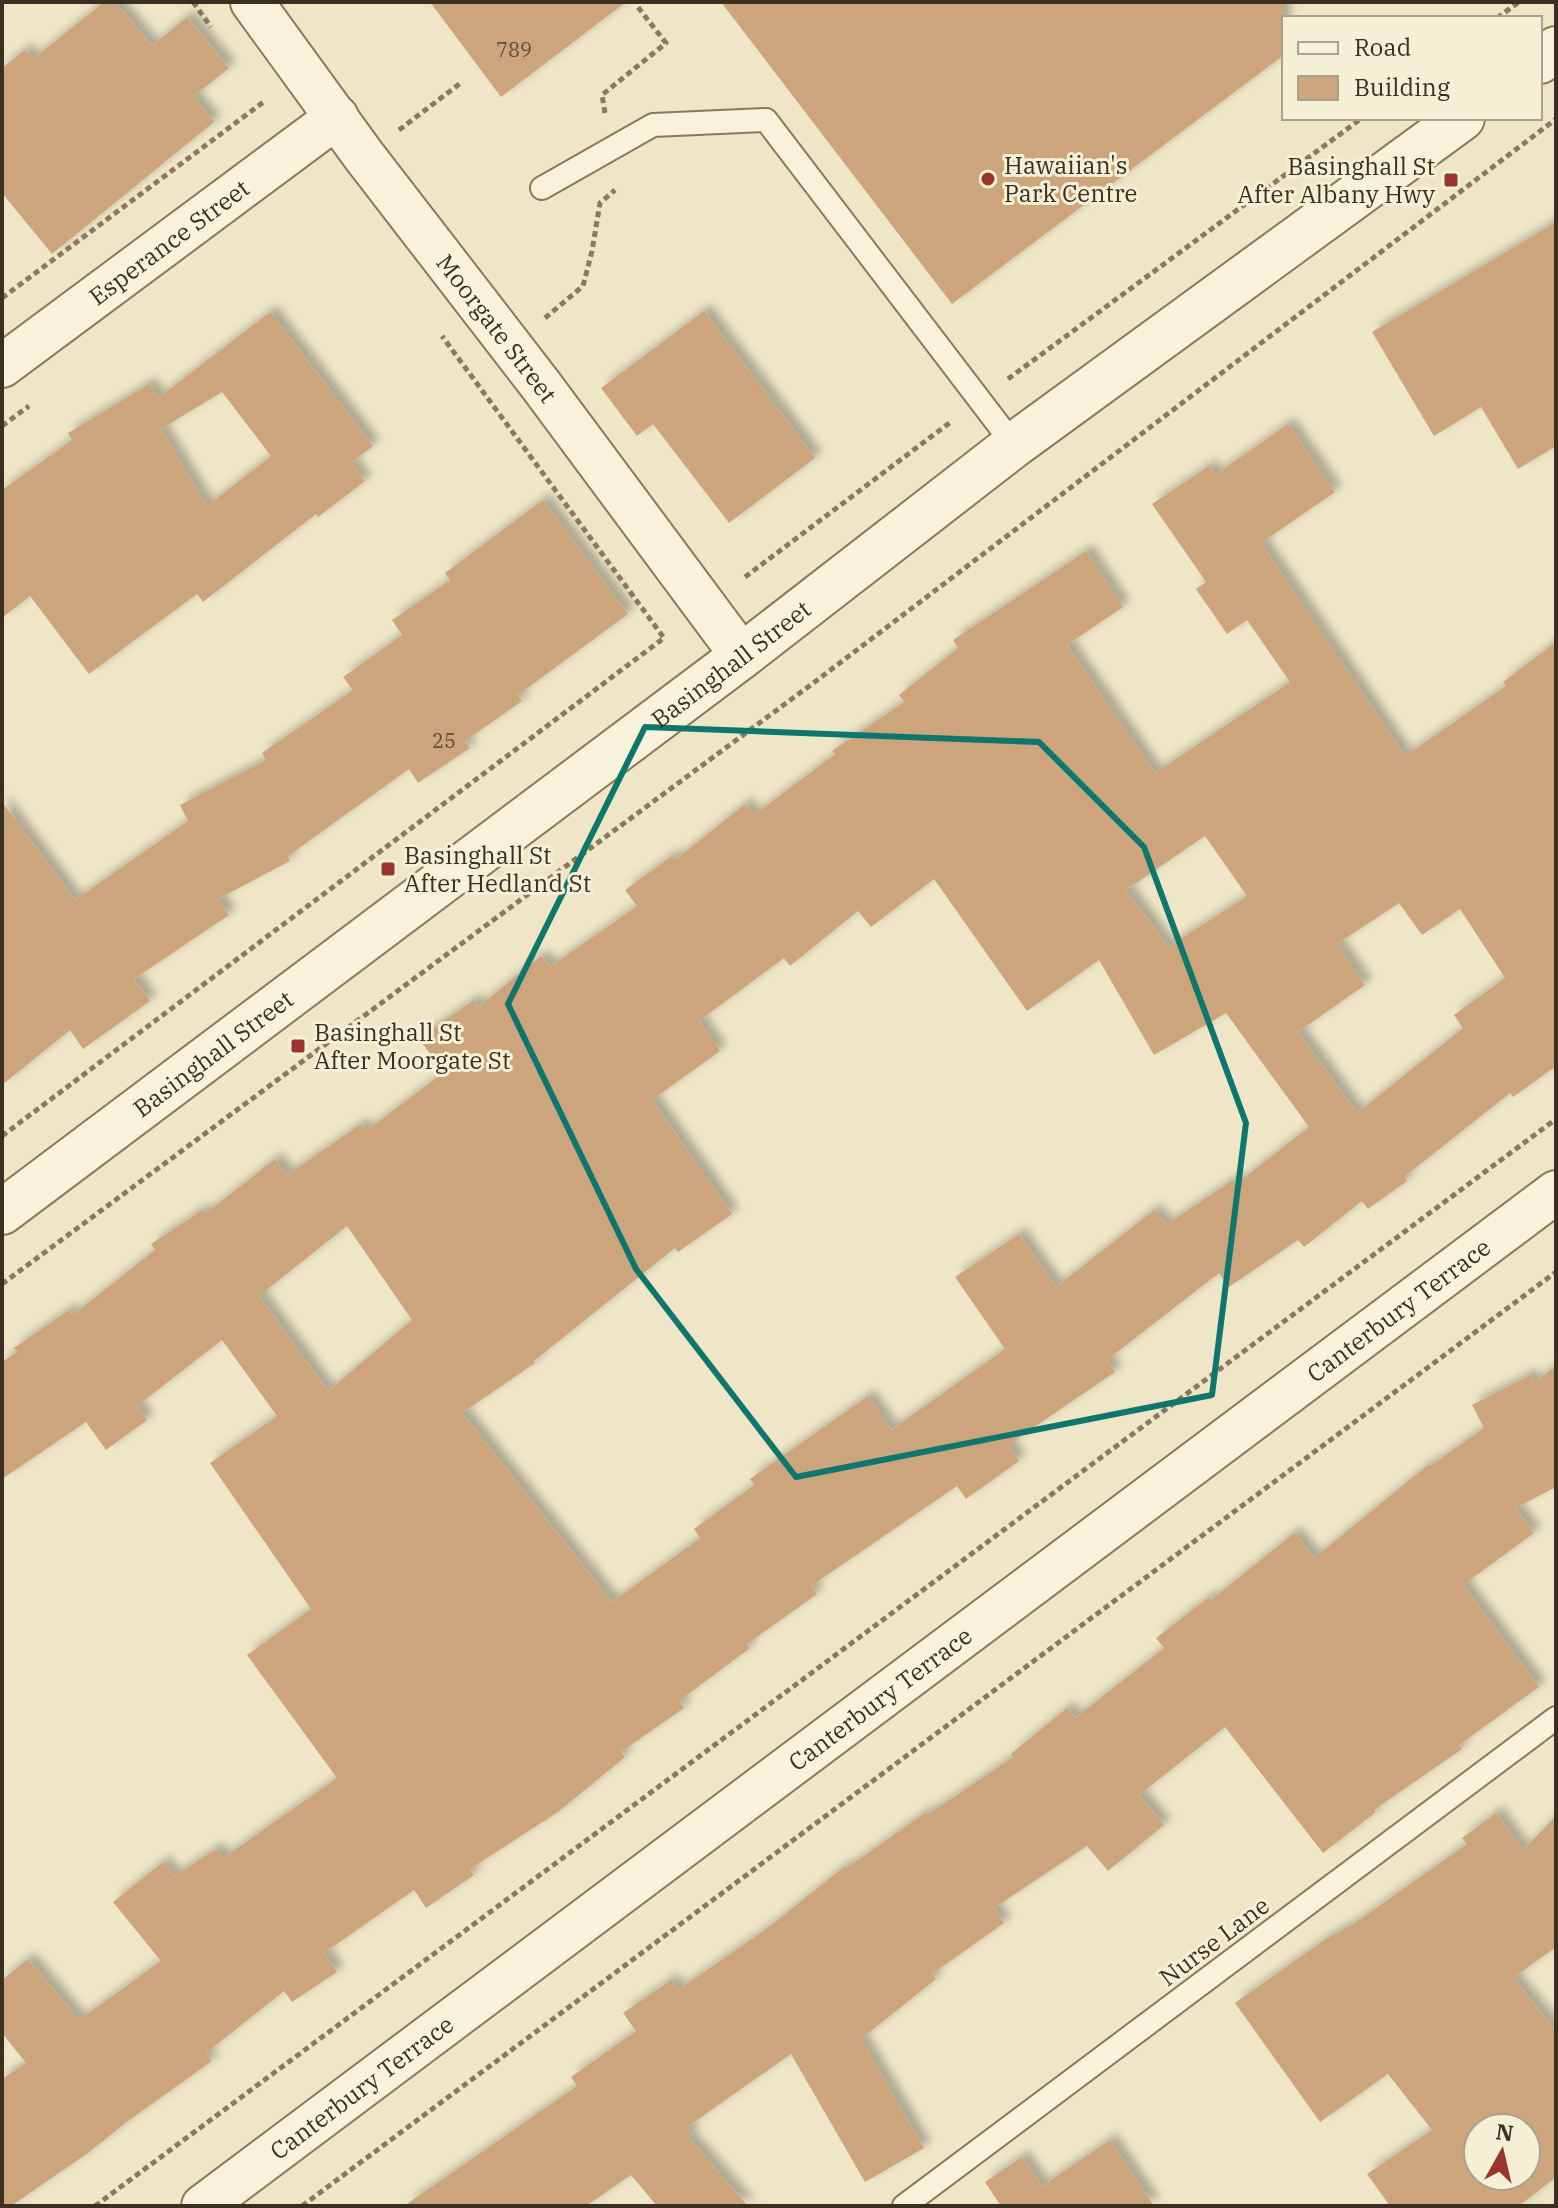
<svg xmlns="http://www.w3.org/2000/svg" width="1558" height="2208" font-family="'IBM Plex Serif',serif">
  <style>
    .building { fill: #cca57d; fill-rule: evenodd; filter: url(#shadow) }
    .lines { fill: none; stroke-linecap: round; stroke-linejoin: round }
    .service-casing { stroke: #8a795c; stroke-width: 26 }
    .minor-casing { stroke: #8a795c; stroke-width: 46 }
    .tertiary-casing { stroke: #8a795c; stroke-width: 48 }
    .path { stroke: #8a795c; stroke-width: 5; stroke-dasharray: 6 4; stroke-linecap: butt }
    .service { stroke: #f9f2da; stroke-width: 22 }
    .minor { stroke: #f9f2da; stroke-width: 42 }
    .tertiary { stroke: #f9f2da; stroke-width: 44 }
    .marked { fill: none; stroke: #0f766e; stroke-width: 6; stroke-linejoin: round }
    .poi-dot { fill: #98362d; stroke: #f5efd6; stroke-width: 3 }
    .labels { text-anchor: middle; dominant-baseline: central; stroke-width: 6; stroke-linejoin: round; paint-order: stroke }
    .number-label { font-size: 20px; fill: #5e4c37 }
    .poi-label { font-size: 24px; fill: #3a2f20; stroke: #f5efd6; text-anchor: start }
    .street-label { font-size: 24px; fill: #3a2f20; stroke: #f5efd6 }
  </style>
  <defs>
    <filter id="shadow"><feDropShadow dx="7" dy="-7" stdDeviation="4" flood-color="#0004"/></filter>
  </defs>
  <rect width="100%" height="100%" fill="#eee6c7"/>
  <path class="building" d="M104,2H115L152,46L187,17L229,68L193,97L214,122L52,254L2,193V68L25,50L33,59Z
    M430,2H626L501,97Z
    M721,2H1284V55L952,304Z
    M1556,222V446L1518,469L1481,407L1434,436L1372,332Z
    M704,311L815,458L729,523L653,424L637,436L601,388Z
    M270,312L373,446L351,463L365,481L318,517L316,514L203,602L197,594L89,674L30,596L2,618V490L72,440L68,433L149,384L158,398ZM222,392L271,456L207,506L161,429Z
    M1288,424L1335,492L1261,543L1405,756L1506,686L1503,682L1556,642V1066L1513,1097L1510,1093L1404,1177L1407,1181L1368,1209L1362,1201L1304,1247L1298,1240L1229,1287L1219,1273L1107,1360L1115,1372L1008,1445L1019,1461L966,1499L957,1486L811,1586L817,1594L747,1644L750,1648L679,1701L684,1708L621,1752L625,1757L558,1812L470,1869L474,1875L426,1908L414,1890L324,1953L337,1972L292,2002L284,1991L206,2053L212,2061L128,2121L88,2153L11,2206H2V2079L26,2063L2,2033V1980L28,1959L79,2020L161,1961L113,1902L163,1862L174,1876L216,1849L223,1858L337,1778L247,1655L311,1609L210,1463L277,1416L222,1340L137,1406L147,1420L106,1450L86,1422L2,1479V1362L17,1352L14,1348L69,1310L73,1315L155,1250L151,1244L202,1210L205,1214L275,1159L287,1175L361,1124L366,1131L443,1073L419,1038L474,1000L478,1007L541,956L550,967L637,906L625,890L672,856L675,860L745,804L754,815L835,754L832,751L904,702L899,695L958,648L953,640L1086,551L1123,607L1067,645L1155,773L1290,682L1247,620L1227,634L1196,589L1206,582L1152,504L1209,466L1215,475ZM1205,836L1247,896L1168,947L1126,890ZM934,879L1027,1011L1099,960L1154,1055L1226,1013L1309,1127L1236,1184L1233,1180L1166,1225L1154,1210L1056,1287L1019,1234L955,1277L1005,1349L891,1430L868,1396L750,1479L754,1485L694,1529L700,1538L612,1602L462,1413L535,1363L534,1361L675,1248L678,1252L732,1214L652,1100L720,1051L699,1021L784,958L790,966L858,911L871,927ZM1399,903L1422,935L1460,909L1505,978L1454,1015L1463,1028L1357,1113L1298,1032L1365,985L1337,944ZM347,1226L412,1320L328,1391L259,1296Z
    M543,500L628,614L518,695L522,701L465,741L470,748L418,783L409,769L288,856L290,861L218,899L229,915L134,979L150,1001L83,1049L70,1030L2,1085V802L75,900L188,821L180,805L266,760L262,753L353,690L343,677L402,635L392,620L450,580L445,573Z
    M1556,1366V1487L1515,1508L1534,1533L1463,1585L1539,1687L1459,1745L1462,1749L1374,1810L1376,1812L1323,1853L1225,1727L1139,1795L1164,1825L1108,1871L1087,1846L994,1908L1004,1923L932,1974L936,1979L861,2039L924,2148L865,2182L791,2054L687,2127L692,2134L688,2137L748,2206H657L631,2175L586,2206H404L577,2086L571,2077L636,2031L623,2013L671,1980L678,1990L769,1927L845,1866L847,1868L926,1812L927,1815L1013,1757L1011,1754L1067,1708L1075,1718L1164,1648L1156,1638L1209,1597L1211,1600L1294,1533L1314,1558L1429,1464L1430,1466L1484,1428L1472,1405L1530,1375L1534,1383Z
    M1496,1813L1523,1850L1556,1816V1947L1513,1978L1556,2031V2177L1519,2206H1390L1367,2174L1432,2130L1388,2074L1320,2122L1235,2003L1326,1939L1355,1923L1467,1844L1462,1838ZM1478,2128H1526V2176H1478Z
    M1110,2140L1154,2206H1001L985,2182L1022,2157L1042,2186Z"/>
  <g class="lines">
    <defs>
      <path id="service" d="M542,188L653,125L766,120L1014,445
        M904,2206L1556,1718"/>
      <g id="minor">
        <path id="s1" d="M252,2L364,156L540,384L742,656"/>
        <path id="s2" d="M2,366L337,117"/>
        <path id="s3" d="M203,2206L1556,1192"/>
      </g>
      <g id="tertiary">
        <path d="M1540,61L1556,49"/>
        <path id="s4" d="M2,1212L742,656L1014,445L1462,118"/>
      </g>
    </defs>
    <use href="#service" class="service-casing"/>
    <use href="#minor" class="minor-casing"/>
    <use href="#tertiary" class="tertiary-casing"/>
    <path class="path" d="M193,2L211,27
      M1497,18L1519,2
      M605,113L602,95L666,43L637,6
      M399,130L462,82
      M2,298L266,100
      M545,318L583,286L592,251L600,203L615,190
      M1008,379L1362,118
      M2,426L29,406
      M745,577L952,421
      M2,1136L664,638L442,336
      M2,1284L816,681L1556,119
      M95,2206L1556,1119
      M302,2206L1556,1272"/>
    <use href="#service" class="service"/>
    <use href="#minor" class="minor"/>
    <use href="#tertiary" class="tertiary"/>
  </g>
  <path class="marked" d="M645,727L1039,742L1144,847L1246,1123L1212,1395L796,1477L636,1269L508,1004Z"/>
  <g class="poi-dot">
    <circle cx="988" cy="179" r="8"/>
    <rect x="1443" y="172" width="16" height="16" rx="4"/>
    <rect x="380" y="861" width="16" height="16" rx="4"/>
    <rect x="290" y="1038" width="16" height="16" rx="4"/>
  </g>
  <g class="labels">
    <g class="number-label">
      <text x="514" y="49">789</text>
      <text x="444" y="740">25</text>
    </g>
    <g class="poi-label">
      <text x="1004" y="165">Hawaiian's<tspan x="1004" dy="28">Park Centre</tspan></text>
      <text x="1435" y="166" text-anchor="end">Basinghall St<tspan x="1435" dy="28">After Albany Hwy</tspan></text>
      <text x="404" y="855">Basinghall St<tspan x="404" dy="28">After Hedland St</tspan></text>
      <text x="314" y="1032">Basinghall St<tspan x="314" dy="28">After Moorgate St</tspan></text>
    </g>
    <g class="street-label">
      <text stroke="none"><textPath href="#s2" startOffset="208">Esperance Street</textPath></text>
      <text stroke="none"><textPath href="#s1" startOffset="408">Moorgate Street</textPath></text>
      <text stroke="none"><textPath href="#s4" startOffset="912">Basinghall Street</textPath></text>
      <text stroke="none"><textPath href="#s4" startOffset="264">Basinghall Street</textPath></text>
      <text stroke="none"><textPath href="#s3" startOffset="1494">Canterbury Terrace</textPath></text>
      <text stroke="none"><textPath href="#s3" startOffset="846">Canterbury Terrace</textPath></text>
      <text transform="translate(1214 1941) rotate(-37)">Nurse Lane</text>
      <text stroke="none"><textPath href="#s3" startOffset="198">Canterbury Terrace</textPath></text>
    </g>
  </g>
  <rect width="1558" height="2208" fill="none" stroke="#3a2f20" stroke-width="8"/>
  <rect x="1282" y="16" width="260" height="104" fill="#f5efd6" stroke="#aaa28d" stroke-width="2"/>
  <rect x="1298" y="42" width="40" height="12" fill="#f9f2da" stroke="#aaa28d" stroke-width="2"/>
  <text x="1354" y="56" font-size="24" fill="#3a2f20">Road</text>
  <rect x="1298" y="76" width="40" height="24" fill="#cca57d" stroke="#aaa28d" stroke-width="2"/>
  <text x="1354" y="96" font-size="24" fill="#3a2f20">Building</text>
  <g transform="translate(1502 2152) rotate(8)"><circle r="38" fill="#f5efd6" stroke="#aaa28d" stroke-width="2"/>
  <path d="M0-6L14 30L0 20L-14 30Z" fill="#98362d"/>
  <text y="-12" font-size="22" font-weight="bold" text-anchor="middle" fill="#3a2f20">N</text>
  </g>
</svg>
